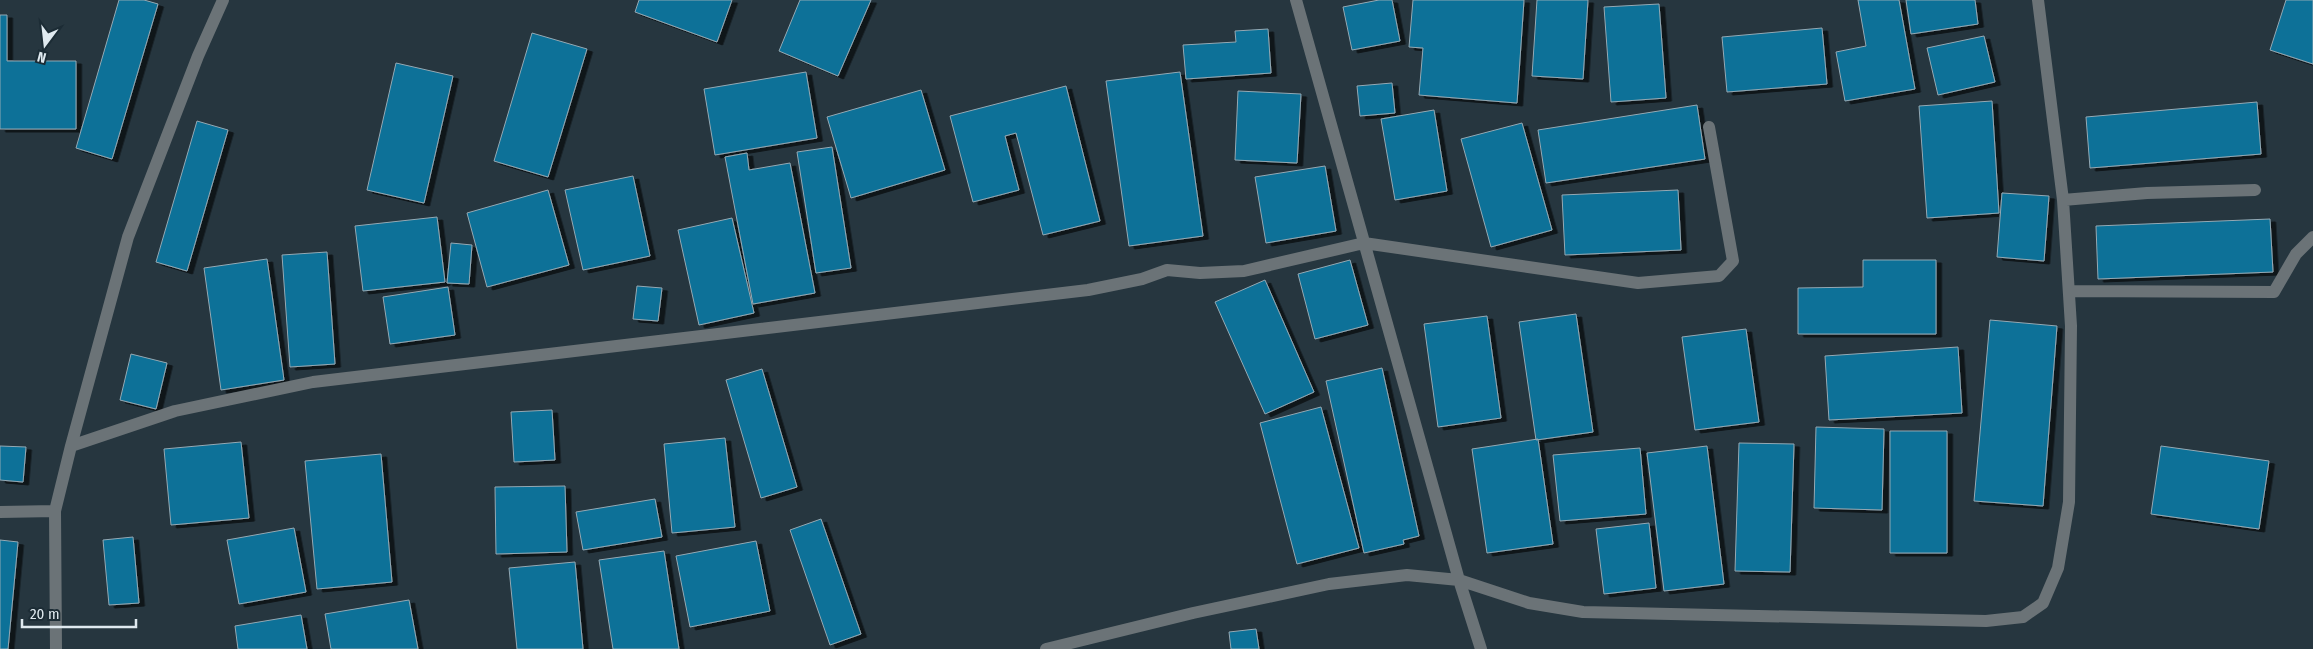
<svg xmlns="http://www.w3.org/2000/svg" width="2313" height="649" font-family="'Fira Sans Condensed',sans-serif">
  <style>
    .building { fill: #077198; stroke: #95a9b4; filter: url(#shadow) }
    .lines { fill: none; stroke-linecap: round; stroke-linejoin: round }
    .minor { stroke: #6b7377; stroke-width: 12 }
  </style>
  <defs>
    <filter id="shadow"><feDropShadow dx="5.5" dy="3" stdDeviation="0" flood-color="#0009"/></filter>
  </defs>
  <rect width="100%" height="100%" fill="#26363f"/>
  <path class="building" d="M119,0H144L158,4L112,159L76,148Z
    M639,0H732L717,42L635,12Z
    M800,0H871L838,76L779,51Z
    M1379,0H1392L1400,41L1352,50L1343,7Z
    M1413,0H1524L1517,103L1419,95L1423,48L1409,47Z
    M1537,0H1588L1583,79L1532,76Z
    M1858,0H1899L1915,89L1845,101L1836,52L1866,46Z
    M1906,0H1975L1978,24L1911,34Z
    M2286,0H2313V64L2270,50Z
    M1659,4L1666,98L1611,102L1604,7Z
    M0,15H7V61H76V129H0Z
    M1822,28L1827,84L1727,92L1722,37Z
    M1268,29L1271,73L1186,79L1183,45L1236,42L1235,31Z
    M532,33L587,49L548,177L494,161Z
    M1984,36L1995,82L1938,95L1927,48Z
    M396,63L453,76L424,203L367,190Z
    M806,72L817,138L715,155L704,89Z
    M1180,72L1203,236L1129,246L1106,81Z
    M1392,83L1395,113L1360,116L1357,86Z
    M1066,86L1100,221L1043,235L1016,133L1005,136L1019,190L973,202L950,116Z
    M921,90L945,170L851,198L827,117Z
    M1238,91L1301,94L1297,163L1235,160Z
    M1992,101L1999,213L1927,218L1919,106Z
    M2257,102L2261,154L2090,168L2086,117Z
    M1697,105L1705,159L1546,183L1538,130Z
    M1434,110L1447,191L1395,200L1381,119Z
    M197,121L228,130L187,271L156,262Z
    M1522,123L1552,230L1491,247L1461,139Z
    M832,147L851,268L816,273L797,152Z
    M747,153L749,170L790,163L815,293L753,304L725,157Z
    M1325,166L1336,231L1266,243L1255,177Z
    M633,176L650,256L583,270L565,190Z
    M548,190L569,265L487,287L467,213Z
    M1678,190L1681,250L1565,255L1562,195Z
    M2002,193L2049,196L2044,261L1997,257Z
    M437,217L445,282L363,291L355,226Z
    M732,218L754,313L699,325L678,230Z
    M2270,219L2273,272L2098,279L2096,226Z
    M451,243L472,245L469,284L447,283Z
    M327,252L335,364L290,367L282,255Z
    M267,259L284,380L221,390L204,268Z
    M1350,260L1368,325L1315,339L1298,274Z
    M1863,260H1936V334H1798V288L1863,287Z
    M1265,280L1314,392L1265,414L1215,302Z
    M637,286L662,288L658,321L633,319Z
    M448,287L455,335L390,344L383,297Z
    M1576,314L1593,432L1536,440L1519,322Z
    M1487,316L1501,418L1438,427L1424,324Z
    M1990,320L2057,326L2043,506L1974,501Z
    M1746,329L1759,422L1695,430L1682,337Z
    M1958,347L1962,413L1829,420L1825,356Z
    M131,354L167,363L156,409L120,400Z
    M1382,368L1419,536L1403,540L1404,544L1364,553L1326,381Z
    M762,369L797,487L761,498L726,380Z
    M1321,407L1359,548L1297,564L1260,423Z
    M552,410L555,460L514,462L511,412Z
    M1816,427L1884,429L1882,510L1814,508Z
    M1890,431H1947V553H1890Z
    M725,438L735,527L672,533L664,444Z
    M1538,439L1553,544L1487,553L1472,449Z
    M241,442L249,518L171,525L164,449Z
    M1739,443L1794,444L1790,572L1735,571Z
    M0,446L26,447L23,482L0,480Z
    M1707,446L1724,584L1664,591L1647,453Z
    M2161,446L2269,461L2259,529L2151,514Z
    M1640,448L1646,514L1560,521L1553,455Z
    M381,454L392,582L317,589L305,461Z
    M565,486L567,552L496,554L495,487Z
    M655,499L662,537L583,550L576,512Z
    M821,519L861,634L830,645L790,530Z
    M1649,523L1656,588L1604,594L1596,529Z
    M294,528L306,592L239,604L227,540Z
    M133,537L139,603L109,605L103,540Z
    M0,540L18,542L8,649H0Z
    M756,541L770,611L690,627L676,556Z
    M664,551L679,649H613L599,560Z
    M575,562L583,649H517L509,568Z
    M409,600L418,649H331L325,614Z
    M301,615L307,649H238L235,626Z
    M1256,629L1259,649H1231L1229,632Z"/>
  <g class="lines">
    <path class="minor" d="M1296,0L1459,580L1481,649
      M2063,200L2147,193L2255,190
      M2069,291L2274,292L2296,254L2313,237
      M71,446L175,411L313,382L1088,290L1142,279L1167,270L1200,273L1244,271L1364,243L1638,283L1719,276L1733,261L1709,127
      M0,512L55,511
      M56,649L55,511L71,446L128,237L198,56L223,0
      M1046,649L1193,613L1329,584L1407,575L1459,580L1529,603L1583,612L1986,621L2023,617L2043,603L2058,568L2069,502L2071,326L2063,200L2038,0"/>
  </g>
  <g transform="translate(45 45) rotate(195)" stroke="#1c2c35" stroke-width="4" paint-order="stroke">
  <path d="M0-4L9 19L0 12L-9 19Z" fill="#dfe9ef"/>
  <text y="-8" font-size="14" font-weight="bold" text-anchor="middle" fill="#dfe9ef">N</text>
  </g>
  <path d="M22 619v8h114v-8" fill="none" stroke="#dfe9ef" stroke-width="2.5"/>
  <text x="30" y="619" font-size="15" fill="#dfe9ef" stroke="#1c2c35" stroke-width="4" paint-order="stroke">20 m</text>
</svg>
